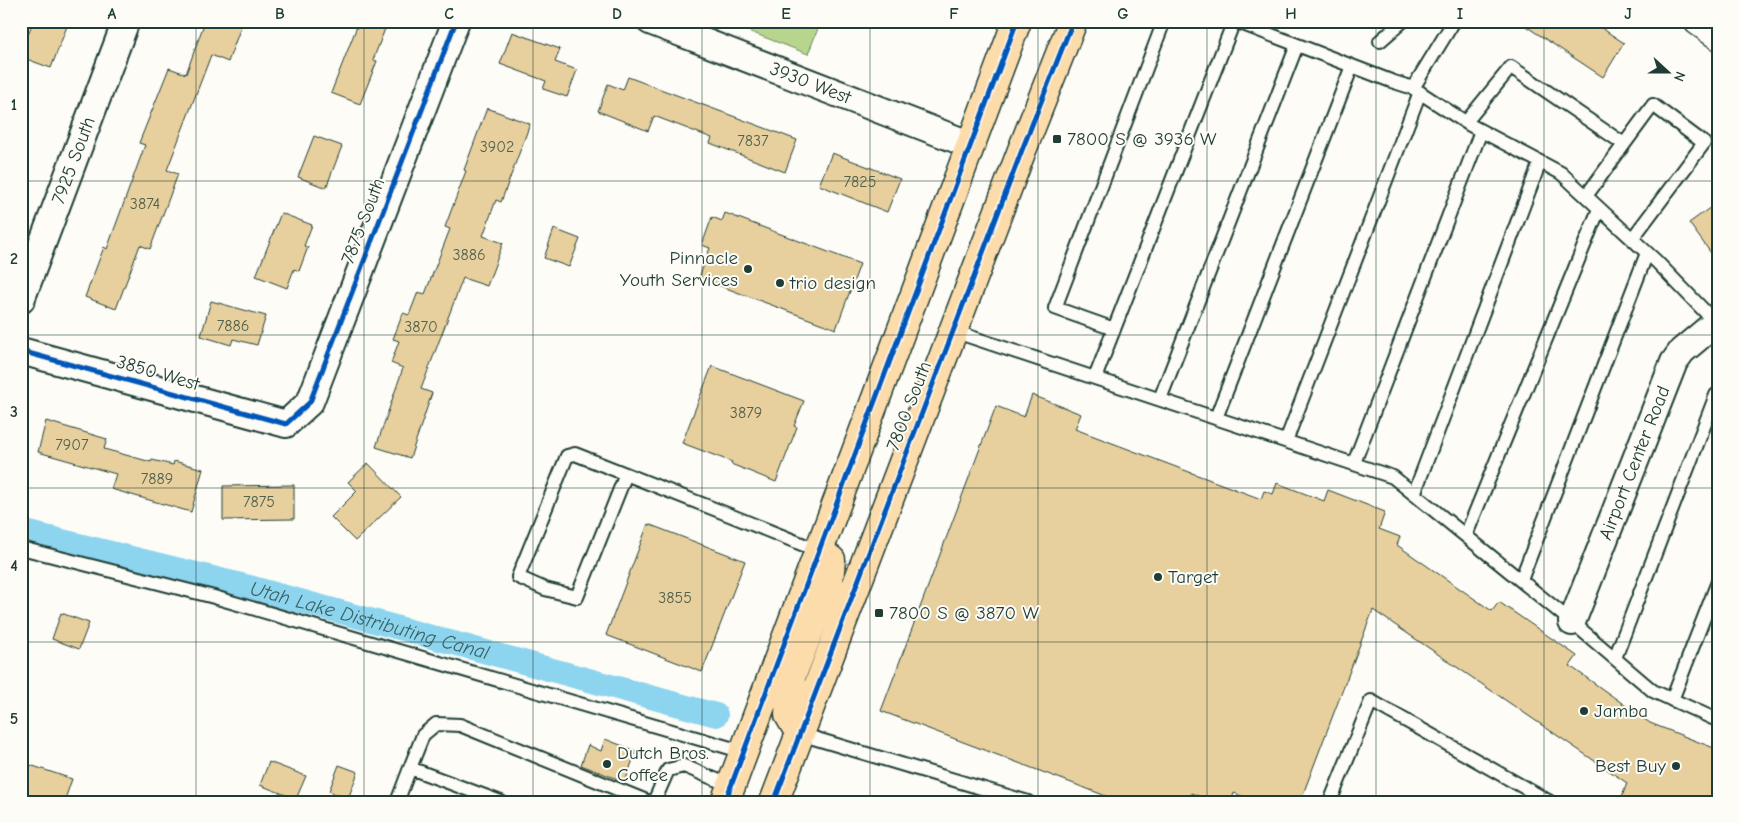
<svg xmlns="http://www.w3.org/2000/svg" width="1740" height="823" font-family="'Comic Neue',sans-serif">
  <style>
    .green { fill: #b7d58d; stroke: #6b8960 }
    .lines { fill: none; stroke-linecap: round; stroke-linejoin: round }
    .canal { stroke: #8dd4ef; stroke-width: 24 }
    .building { fill: #e8d09e; stroke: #1f3d34 }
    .service-casing { stroke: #1f3d34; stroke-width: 16 }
    .minor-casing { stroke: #1f3d34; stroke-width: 30 }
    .secondary-casing { stroke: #1f3d34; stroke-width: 31 }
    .primary-casing { stroke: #1f3d34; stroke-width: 31 }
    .service { stroke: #fdfcf7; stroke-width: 12 }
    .minor { stroke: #fdfcf7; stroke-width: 26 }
    .secondary { stroke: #fdfcf7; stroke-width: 28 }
    .primary { stroke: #fddcac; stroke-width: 28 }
    .cycleway-casing { stroke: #fdfcf7; stroke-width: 8 }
    .cycleway { stroke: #0057b8; stroke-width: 5 }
    .grid { fill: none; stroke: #1f3d34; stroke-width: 1; stroke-opacity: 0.55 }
    .poi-dot { fill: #1f3d34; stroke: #fdfcf7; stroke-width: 2 }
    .labels { text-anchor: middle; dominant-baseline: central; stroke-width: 4; stroke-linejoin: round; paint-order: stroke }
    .number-label { font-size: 16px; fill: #51624e }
    .street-label { font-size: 19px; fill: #1f3d34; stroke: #fdfcf7 }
    .poi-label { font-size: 19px; fill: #1f3d34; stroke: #fdfcf7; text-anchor: start }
    .water-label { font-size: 20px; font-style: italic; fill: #3a6363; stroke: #fdfcf7 }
    .neatline { fill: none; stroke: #1f3d34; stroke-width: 2 }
    .grid-label { font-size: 16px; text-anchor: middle; font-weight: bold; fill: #1f3d34 }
  </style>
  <rect width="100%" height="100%" fill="#fdfcf7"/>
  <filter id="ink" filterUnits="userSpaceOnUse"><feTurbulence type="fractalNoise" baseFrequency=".02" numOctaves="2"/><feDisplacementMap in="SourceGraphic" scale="10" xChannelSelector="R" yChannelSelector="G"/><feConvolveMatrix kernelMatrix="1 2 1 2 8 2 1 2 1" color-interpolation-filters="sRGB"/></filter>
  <g filter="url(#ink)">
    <path class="green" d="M722,21H821L808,54Z"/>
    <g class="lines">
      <path class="canal" id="s1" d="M21,531L253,588L716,715"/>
    </g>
    <path class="building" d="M33,21H69L51,68L21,57V53Z
      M205,21H243L228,62L211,55L167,170L178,174L150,249L140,245L116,309L85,297L104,247L107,249L145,145L139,143L169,68L186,74Z
      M359,21H388L373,60L377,61L360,104L331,93Z
      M1518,21H1591L1624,43L1603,77Z
      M512,32L560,49L555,62L577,70L567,97L543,89L546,81L500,64Z
      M628,77L797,140L785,172L710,143L712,138L654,116L648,131L598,111L608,84L623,90Z
      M487,108L530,124L501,202L496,200L483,236L503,243L487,286L463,278L421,389L432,393L410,458L376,447L403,368L391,363L399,341L393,339L403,313L409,315L418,292L425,294L450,229L445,227L466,171L464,170Z
      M314,136L342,146L326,188L298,177Z
      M832,153L900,179L887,212L819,185Z
      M1711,207L1719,218V264L1689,223Z
      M281,213L312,225L304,246L308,247L299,271L294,269L287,288L256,276Z
      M725,213L860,264L836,329L699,278L710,248L702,245L712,217L722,221Z
      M554,229L580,239L569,267L544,258Z
      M211,301L266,316L257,345L233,339L231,345L201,336Z
      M712,366L804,401L794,426L797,427L776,482L731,464L732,462L682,443Z
      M1032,395L1081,414L1075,429L1261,499L1264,491L1273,494L1277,483L1324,501L1328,490L1385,512L1379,529L1400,537L1397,545L1492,611L1499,602L1577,656L1570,666L1650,723L1719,750V802H1620L1627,783L1373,610L1300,802H1257L1234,793L1231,802H1214L1191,793L1187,802H1122L881,711L996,406L1024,417Z
      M46,421L107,439L104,449L151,462L152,460L173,465L174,461L203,469L191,512L111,489L116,474L38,452Z
      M368,463L401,497L355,541L331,517L357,491L348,482Z
      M294,485V519L223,520V486Z
      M648,524L745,561L702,672L606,635Z
      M61,613L89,623L79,649L52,639Z
      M605,739L636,751L625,782L581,765L588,745L601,751Z
      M21,762L72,779L64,802H50L21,792Z
      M269,762L306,776L296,799L260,785Z
      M339,765L358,772L348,799L329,791Z"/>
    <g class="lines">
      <defs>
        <path id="service" d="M1235,21L1391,81L1413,88L1470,125L1561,173L1656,261L1717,324
          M1380,41L1403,21
          M1413,88L1454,21
          M1466,122L1511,67L1624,144
          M1586,196L1653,105L1704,143L1632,239
          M1114,329L1055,308L1164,21
          M953,331L1393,477L1572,622L1653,691L1719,721
          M1095,378L1234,21
          M1160,399L1297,45
          M1216,418L1352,66
          M1286,441L1420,92
          M1354,463L1481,131
          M626,474L577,597L545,589L518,577L567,456L575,454C656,486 738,518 819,551
          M1414,494L1540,162
          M1466,535L1599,209
          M21,548L214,597L744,752
          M1521,580L1647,253
          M1615,658L1716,395L1719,393
          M1672,700L1719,579
          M800,734L1028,802
          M410,768L423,735L436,724L460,725L649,802
          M397,802L410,768L501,802
          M654,802L668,770L684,766L731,786
          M1330,802L1371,701L1550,802"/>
        <g id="minor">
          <path id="s2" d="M650,21L971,145"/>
          <path id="s3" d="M21,300L126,21"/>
          <path d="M21,351L286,424L310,402L456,21"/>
          <path id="s4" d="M1572,622L1674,362L1682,351L1719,320"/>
        </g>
        <path id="secondary" d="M1698,21L1719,36"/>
        <path id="primary" d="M800,734L789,715L791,677L829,580L831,560L819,551
          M725,802L1017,21
          M774,802L1022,150L1073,21"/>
      </defs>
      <use href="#service" class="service-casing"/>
      <use href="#minor" class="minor-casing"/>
      <use href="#secondary" class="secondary-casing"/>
      <use href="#primary" class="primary-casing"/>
      <use href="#service" class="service"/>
      <use href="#minor" class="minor"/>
      <use href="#secondary" class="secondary"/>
      <use href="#primary" class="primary"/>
      <defs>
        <path id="cycleway" d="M21,351L286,424L310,402L456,21
          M725,802L1017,21
          M774,802L1022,150L1073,21"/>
      </defs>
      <use href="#cycleway" class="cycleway-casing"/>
      <use href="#cycleway" class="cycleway"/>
    </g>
  </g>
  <path class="grid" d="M196,21V802M364,21V802M533,21V802M702,21V802M870,21V802M1038,21V802M1207,21V802M1376,21V802M1544,21V802M21,181H1719M21,335H1719M21,488H1719M21,642H1719"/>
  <g class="poi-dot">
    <rect x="1052" y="134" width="10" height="10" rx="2.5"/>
    <circle cx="748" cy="269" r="5"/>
    <circle cx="780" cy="283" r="5"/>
    <circle cx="1158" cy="577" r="5"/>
    <rect x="874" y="608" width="10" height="10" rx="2.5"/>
    <circle cx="1584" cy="711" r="5"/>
    <circle cx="607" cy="764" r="5"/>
    <circle cx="1676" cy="766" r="5"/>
  </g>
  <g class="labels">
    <g class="number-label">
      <text x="753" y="141">7837</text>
      <text x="497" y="147">3902</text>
      <text x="860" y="182">7825</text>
      <text x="145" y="204">3874</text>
      <text x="469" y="255">3886</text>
      <text x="233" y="326">7886</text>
      <text x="421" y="327">3870</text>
      <text x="746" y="413">3879</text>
      <text x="72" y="445">7907</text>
      <text x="157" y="479">7889</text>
      <text x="259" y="502">7875</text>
      <text x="675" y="598">3855</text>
    </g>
    <g class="street-label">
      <text stroke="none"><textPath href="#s2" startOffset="172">3930 West</textPath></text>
      <text stroke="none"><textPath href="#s3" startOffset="149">7925 South</textPath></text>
      <text transform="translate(363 221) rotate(-69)">7875 South</text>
      <text transform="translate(158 373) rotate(16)">3850 West</text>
      <text transform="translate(909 406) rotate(-69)">7800 South</text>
      <text stroke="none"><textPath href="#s4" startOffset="171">Airport Center Road</textPath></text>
    </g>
    <g class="poi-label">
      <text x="1067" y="139">7800 S @ 3936 W</text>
      <text x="738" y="258" text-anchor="end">Pinnacle<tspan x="738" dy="22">Youth Services</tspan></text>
      <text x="790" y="283">trio design</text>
      <text x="1168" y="577">Target</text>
      <text x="889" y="613">7800 S @ 3870 W</text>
      <text x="1594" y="711">Jamba</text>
      <text x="617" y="753">Dutch Bros.<tspan x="617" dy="22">Coffee</tspan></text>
      <text x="1666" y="766" text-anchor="end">Best Buy</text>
    </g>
    <g class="water-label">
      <text stroke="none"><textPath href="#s1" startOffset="360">Utah Lake Distributing Canal</textPath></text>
    </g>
  </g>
  <rect width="1740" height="823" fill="none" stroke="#fdfcf7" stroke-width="55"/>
  <g transform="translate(1668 72) rotate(111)" stroke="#fdfcf7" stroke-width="4" paint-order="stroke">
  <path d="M0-4L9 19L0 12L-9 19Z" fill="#1f3d34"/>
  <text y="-8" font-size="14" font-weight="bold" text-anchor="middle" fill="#1f3d34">N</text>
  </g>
  <rect x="28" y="28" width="1684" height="768" class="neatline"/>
  <g class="grid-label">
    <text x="112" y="19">A</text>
    <text x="280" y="19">B</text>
    <text x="449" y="19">C</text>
    <text x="617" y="19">D</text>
    <text x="786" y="19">E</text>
    <text x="954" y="19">F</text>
    <text x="1123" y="19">G</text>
    <text x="1291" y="19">H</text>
    <text x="1460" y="19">I</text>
    <text x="1628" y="19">J</text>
    <text x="14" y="110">1</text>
    <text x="14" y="264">2</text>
    <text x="14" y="417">3</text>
    <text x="14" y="571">4</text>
    <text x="14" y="724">5</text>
  </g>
</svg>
